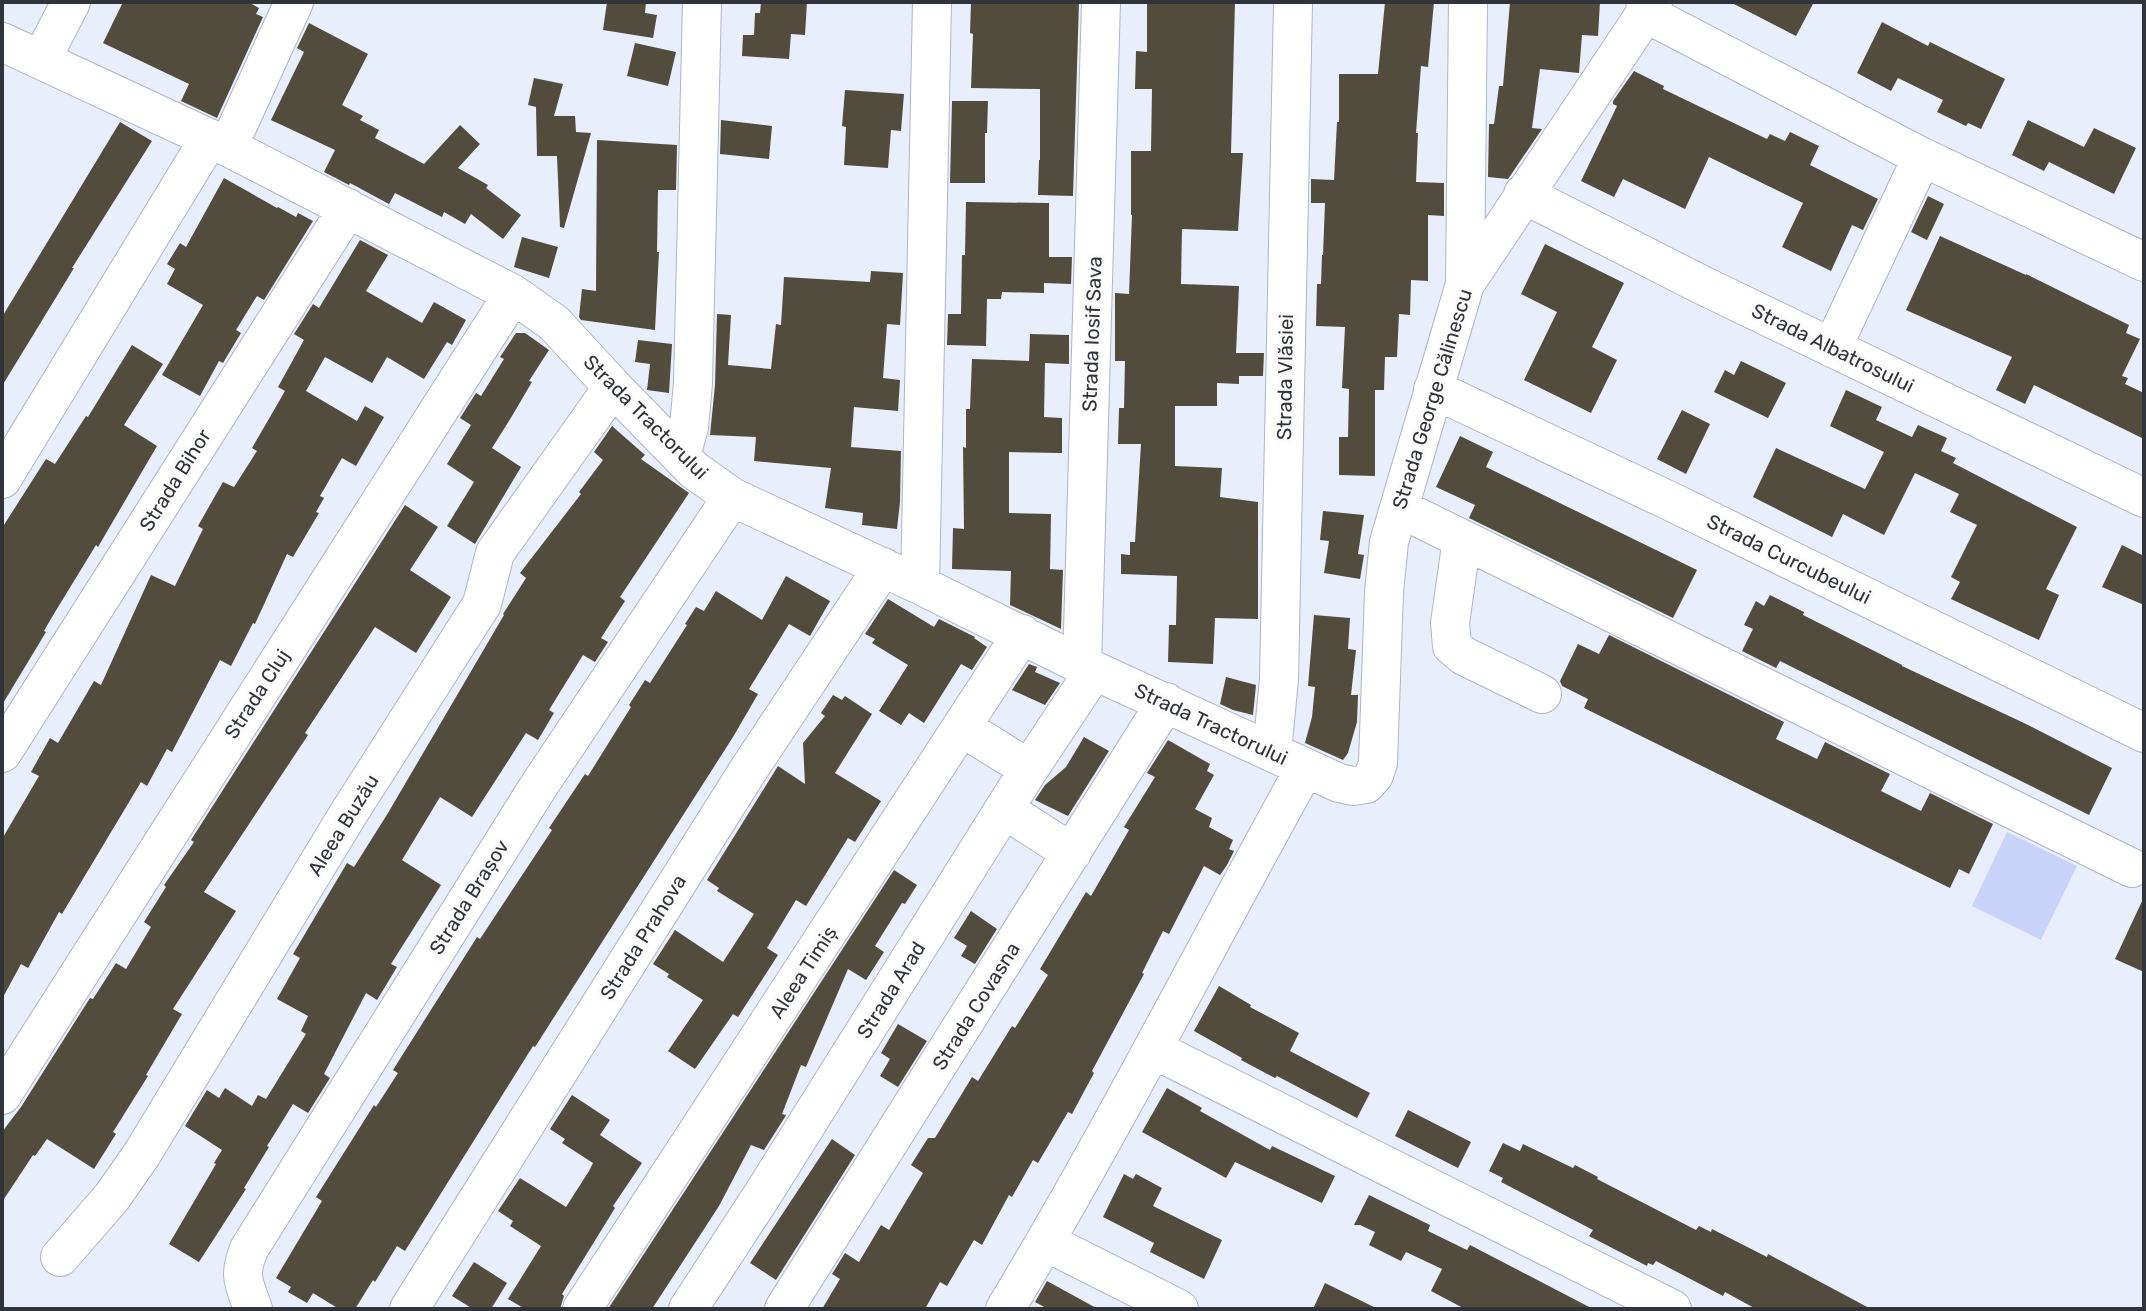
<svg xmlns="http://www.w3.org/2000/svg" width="2146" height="1311" font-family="Rubik,sans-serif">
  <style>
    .green { fill: #c8d3f9 }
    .building { fill: #514c3c }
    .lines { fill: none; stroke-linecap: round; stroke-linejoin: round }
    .minor-casing { stroke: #afb5c6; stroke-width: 40 }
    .minor { stroke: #fff; stroke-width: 38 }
    .labels { text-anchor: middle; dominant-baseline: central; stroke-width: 8; stroke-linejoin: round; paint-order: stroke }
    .street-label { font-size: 20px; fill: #31333b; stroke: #fcfcfc }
  </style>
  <rect width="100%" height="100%" fill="#e9eefd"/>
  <path class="green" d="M2007,832L2077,866L2041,940L1972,906Z"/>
  <path class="building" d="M123,2H248L259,8L256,14L263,17L217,118L181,101L189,84L103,43Z
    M607,2H646L645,13L657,15L653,38L603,30Z
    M761,2H807L805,35L791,34L789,59L742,56L743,35H754L755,13H760Z
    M971,2H1079L1073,196L1038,195L1039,160H1040V89L971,88L973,34L970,33Z
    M1147,2H1235L1231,153H1243L1238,231L1182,229L1181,284L1239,286L1236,353H1264L1263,376H1239V384L1217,383V406H1175V466L1222,468L1220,497L1258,502V619L1215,618L1213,664L1168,662L1169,625H1176L1177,576L1121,574V554L1130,555V542H1135L1141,444H1118L1119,408H1124L1125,361H1115V293L1129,294L1132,215H1131V151H1151L1152,89H1135L1136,51L1147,52Z
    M1385,2H1434L1428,67L1421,66L1416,133H1418L1416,182L1444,183V216L1428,215V281L1411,280L1410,315L1399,314L1397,357H1385L1384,390H1375V476L1339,475V437H1348L1349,389L1342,388L1345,327L1316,326L1317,284H1321L1322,255H1323L1325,203H1311V179L1334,180L1337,122H1339V74H1378Z
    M1510,2H1600L1598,36L1582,35L1579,73L1540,69L1532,128L1542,129L1508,179L1488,177L1489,124H1494L1499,86H1503Z
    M1730,2H1814L1796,36Z
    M1882,22L1928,46L1930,42L2005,79L1981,129L1968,123L1966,126L1937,112L1943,100L1898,78L1891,91L1857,73Z
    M309,23L368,54L342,105L363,116L360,120L379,130L375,138L424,164L460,125L480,144L458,168L488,185L486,188L521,215L503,239L471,214L465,224L444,212L442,217L395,193L389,204L350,183L349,185L324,172L335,150L271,120L304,52L297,48Z
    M635,43L676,52L668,86L627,76Z
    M1634,71L1664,86L1663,89L1767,139L1770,134L1785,141L1790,132L1819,146L1810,165L1878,199L1863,230L1852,225L1831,271L1782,247L1803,203L1709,157L1685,209L1623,179L1614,197L1581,181L1617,106L1613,104V101Z
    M534,78L563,84L554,116H575L576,132L591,133L564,228L560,227L557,156H537L536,107L528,105Z
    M845,90L904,94L901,131L891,130L888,168L844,165L846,127L842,126Z
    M952,101H988L987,133H985V183H950Z
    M721,120L772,126L769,159L720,154Z
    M2028,120L2084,147L2094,128L2136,148L2114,194L2049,162L2044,171L2012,155Z
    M120,122L152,141L72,268H74L2,386V317Z
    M597,140L677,145L676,190H658L657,252H659L655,330L581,320L579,317L582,289L596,291Z
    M224,178L277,208L278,207L296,217L298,213L313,221L264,300L257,296L236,330L241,333L223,363L219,361L200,396L162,375L203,305L167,284L175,269L167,264L180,243L186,247Z
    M1928,196L1944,204L1927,240L1911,232Z
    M966,202L1049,203V257H1072L1071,284L1044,283V293L1002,292L1001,299H987L986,346L947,345L948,314H961L962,255H965Z
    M1940,236L2026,275V274L2129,325L2126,333L2140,339L2122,376L2128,378L2125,384L2144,393V439L2034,385L2025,404L1996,390L2012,357L1906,310Z
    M522,237L558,247L549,278L514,267Z
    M360,240L388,255L366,291L422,323L434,302L466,320L452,345L447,342L424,379L387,357L372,383L325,357L306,391L357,421L365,406L384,417L356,466L342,458L320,496L324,498L316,512L319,513L293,557L287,554L255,624L253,623L231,666L220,660L172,752L167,749L147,786L141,782L62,914L59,912L28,968L21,964L2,999V839L39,776L31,772L50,738L58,743L94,681L101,685L151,575L175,586L203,529L198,526L223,482L234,487L257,451L252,448L285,391L278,387L304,340L294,334L313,304L319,308Z
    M1545,244L1624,283L1592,347L1617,360L1591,413L1524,380L1557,312L1521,294Z
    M871,271L903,273L900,325L887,324L883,378L900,380L898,411L854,407L851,447L901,451L900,502L897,529L862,525L863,513L825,508L831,468L754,461L756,437L710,435L715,385L717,314L731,315L728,365L771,369L776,324L781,325L784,277L870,282Z
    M516,333H525L549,350L529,381L532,382L512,416L492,448L521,467L475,544L447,526L474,482L447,464L471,425L460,418L476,393L481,396L504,359L500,357Z
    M1030,334L1069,335V364L1045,363L1044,417L1062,418V453L1009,452V513L1051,514L1050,569L1063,570L1061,629L1010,605L1011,571L952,569L953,528L964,529L963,447L966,448V409H970L972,359L1029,361Z
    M638,340L672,344L669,393L647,390L650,364L635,362Z
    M132,345L163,364L124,425L157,446L98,547L96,545L52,617L44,631L46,632L2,705V528L46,459L55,464L86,416L88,417Z
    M1741,361L1786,383L1768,418L1714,392L1725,370L1734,375Z
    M1846,390L1882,407L1876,420L1912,437L1918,425L1947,438L1941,451L1956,458L1953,463L2077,527L2046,589L2059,595L2039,640L1951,599L1960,582L1951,577L1977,525L1950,512L1959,494L1915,473L1884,535L1843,514L1832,537L1753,497L1776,448L1865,489L1884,452L1830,426Z
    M1682,410L1710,424L1686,474L1657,459Z
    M612,426L645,455L641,459L689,493L620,597L625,601L601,638L608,642L595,662L583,655L549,710L554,713L538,740L526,733L472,817L440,797L402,860L441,885L391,964L397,967L377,1000L366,993L324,1074L330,1078L308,1113L293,1104L267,1146L269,1147L244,1188L246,1189L199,1262L169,1244L216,1164L214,1163L222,1150L185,1126L207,1090L219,1098L225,1088L252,1106L258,1095L266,1099L306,1034L301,1031L308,1016L277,999L300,958L293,954L347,863L354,867L388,813L504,615L503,614L526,578L520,573L581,494L579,492L603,460L594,452Z
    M1460,436L1493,452L1486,467L1697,570L1673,618L1469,518L1475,505L1436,487Z
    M405,505L438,527L410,570L451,597L416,653L375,627L305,733L308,735L204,892L236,911L173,1009L182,1014L146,1075L148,1076L113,1132L116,1134L94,1169L47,1139L35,1156L33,1155L2,1202V1132L21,1107L90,998L93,999L116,963L126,969L151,927L144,922L166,887L164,885L194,842L191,840Z
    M1323,511L1364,515L1358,554L1364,555L1360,579L1324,573L1329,541L1320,540Z
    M2122,545L2144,556V605L2102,587Z
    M786,576L830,601L810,636L789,624L749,689L758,694L733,737L535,1047L533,1046L405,1251L397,1246L375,1282L373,1280L355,1309H339L313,1293L307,1303L288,1292L291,1287L276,1278L322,1201L316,1197L374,1105L376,1107L398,1073L393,1070L477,937L480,939L552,830L549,828L585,774L588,776L631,707L629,705L645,680L650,683L687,625L685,624L696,607L704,611L716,591L762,620Z
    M1770,595L1804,612L1803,615L1902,665V666L2024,723L2112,768L2089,815L1780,661L1776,668L1742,651L1753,629L1744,625L1756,601L1764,606Z
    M888,599L934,627L939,619L975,637L974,638L987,647L972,670L961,664L924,723L909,713L901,725L879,711L908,665L872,643L875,639L865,634Z
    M1314,615L1350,618L1348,649L1356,650L1351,695H1358L1357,722L1348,753L1343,760L1305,743L1312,717L1315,687L1308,686Z
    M1609,635L1784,722L1776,739L1817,759L1825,742L1890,774L1881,791L1921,811L1930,793L1993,824L1969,874L1959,869L1950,888L1584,708L1588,699L1562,686L1560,681L1578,644L1599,654Z
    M1029,664L1037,667L1035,672L1060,683L1045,705L1012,690Z
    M1226,677L1256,685L1253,715L1233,710L1220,704Z
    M833,695L842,700L845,696L872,714L835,773L881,801L855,842L848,838L806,906L796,900L767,948L778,955L738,1017L733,1014L695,1069L668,1051L703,1000L667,977L669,974L653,964L675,930L723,962L754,914L717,891L719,888L707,880L778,766L805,784L803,743L825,716L821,713Z
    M1084,737L1109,751L1068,816L1035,800L1045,785L1066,767Z
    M1168,740L1210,764L1207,771L1214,775L1195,809L1212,818L1209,827L1233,840L1229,849L1234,851L1227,865L1220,875L1204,866L1169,934L1163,931L1142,973L1144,974L1092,1071L1094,1073L1072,1114L1068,1112L1038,1163L1033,1160L1012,1197L1009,1195L982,1245L974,1240L947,1286L940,1282L925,1309H822L840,1279L832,1274L845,1253L859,1262L881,1225L889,1230L923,1173L911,1165L928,1138H935L972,1077L978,1081L1012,1026L1015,1028L1048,975L1040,969L1086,892L1091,896L1129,830L1124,827L1155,777L1147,773Z
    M894,870L917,885L905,904L902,903L875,946L884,952L866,980L848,969L806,1067L801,1065L782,1114L786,1115L785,1117L764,1150L751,1145L719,1206L652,1309H608Z
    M2144,897V972L2115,959Z
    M971,911L997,929L975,964L961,956L967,946L954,938Z
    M1219,986L1251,1005L1250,1007L1299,1033L1290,1051L1370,1093L1357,1118L1277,1076L1275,1078L1241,1060L1242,1058L1194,1031Z
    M898,1024L927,1041L898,1087L880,1076L890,1059L881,1053Z
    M1167,1088L1202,1108L1200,1111L1270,1150L1272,1146L1335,1176L1322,1203L1235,1162L1226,1178L1142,1132Z
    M572,1095L610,1120L600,1135L642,1163L613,1206L615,1208L562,1294L564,1296L560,1309H525L508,1299L541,1246L510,1226L513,1221L498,1211L520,1178L566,1207L589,1171L593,1163L562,1143L565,1139L550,1129Z
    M1408,1110L1471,1142L1458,1168L1395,1136Z
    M832,1139L855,1155L776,1280L750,1263Z
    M1503,1143L1520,1151L1523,1144L1573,1168L1575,1165L1598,1177L1597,1179L1696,1230L1699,1226L1711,1232L1712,1229L1767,1257L1768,1254L1871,1309H1756L1725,1292L1723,1296L1656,1261L1653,1265L1648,1263L1647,1266L1589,1236L1593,1230L1501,1182L1503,1178L1489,1171Z
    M1124,1174L1133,1179L1136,1174L1162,1188L1153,1206L1222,1240L1204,1279L1150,1252L1154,1243L1103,1217Z
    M1369,1195L1430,1225L1428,1231L1467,1250L1470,1245L1593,1309H1465L1431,1291L1442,1269L1406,1252L1401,1261L1369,1245L1375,1232L1360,1225H1354Z
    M474,1262L507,1283L491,1309H473L452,1296Z
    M1047,1281L1098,1309H1048L1035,1302Z
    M1325,1283L1378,1309H1313Z"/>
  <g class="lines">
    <defs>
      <path id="minor" d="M1646,2L1645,13L1922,157L2144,262
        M2,42L228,147L513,294L554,323L613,387L694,470L732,497L920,585L1082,665L1339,783L1353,786L1366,784L1374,775L1378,763L1384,592L1389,542L1465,284L1653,2
        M41,60L71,2
        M228,147L294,2
        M1523,194L1702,285L2144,498
        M1465,284L1468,2
        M1832,348L1922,157
        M1433,389L1674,503L2144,733
        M681,456L689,427L693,383L702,2
        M2,479L209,139
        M1399,508L2132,868
        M1462,539L1450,623L1452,646L1464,656L1542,694
        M920,585L932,2
        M1082,665L1101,2
        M963,728L1029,769
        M1272,752L1279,679L1293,2
        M2,753L348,208
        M1004,809L1072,853
        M1153,1049L1672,1309
        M2,1095L513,294
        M1046,1242L1179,1309
        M60,1257L112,1197L142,1154L347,816L482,604L495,553L613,387
        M253,1309C244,1283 238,1276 249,1249L538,787L732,497
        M409,1309L749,769L883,567
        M582,1309L1022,634
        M688,1309L763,1194L1029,769L1094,671
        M784,1309L1166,702
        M1005,1309C1112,1132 1205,948 1305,768"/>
    </defs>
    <use href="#minor" class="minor-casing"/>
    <use href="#minor" class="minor"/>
  </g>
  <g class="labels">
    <g class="street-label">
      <text transform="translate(1092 334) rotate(-88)">Strada Iosif Sava</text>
      <text transform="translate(1833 348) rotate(26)">Strada Albatrosului</text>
      <text transform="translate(1285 377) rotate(-89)">Strada Vlăsiei</text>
      <text transform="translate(1432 399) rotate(-73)">Strada George Călinescu</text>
      <text transform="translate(646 417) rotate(45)">Strada Tractorului</text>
      <text transform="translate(175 480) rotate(-58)">Strada Bihor</text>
      <text transform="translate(1789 559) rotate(26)">Strada Curcubeului</text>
      <text transform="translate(257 694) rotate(-57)">Strada Cluj</text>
      <text transform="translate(1211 724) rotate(25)">Strada Tractorului</text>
      <text transform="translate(343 825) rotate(-58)">Aleea Buzău</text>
      <text transform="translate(469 897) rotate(-58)">Strada Brașov</text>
      <text transform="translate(643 937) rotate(-58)">Strada Prahova</text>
      <text transform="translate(803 972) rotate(-57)">Aleea Timiș</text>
      <text transform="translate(891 990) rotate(-58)">Strada Arad</text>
      <text transform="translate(976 1006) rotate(-58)">Strada Covasna</text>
    </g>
  </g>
  <rect width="2146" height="1311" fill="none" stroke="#31333b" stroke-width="8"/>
</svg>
